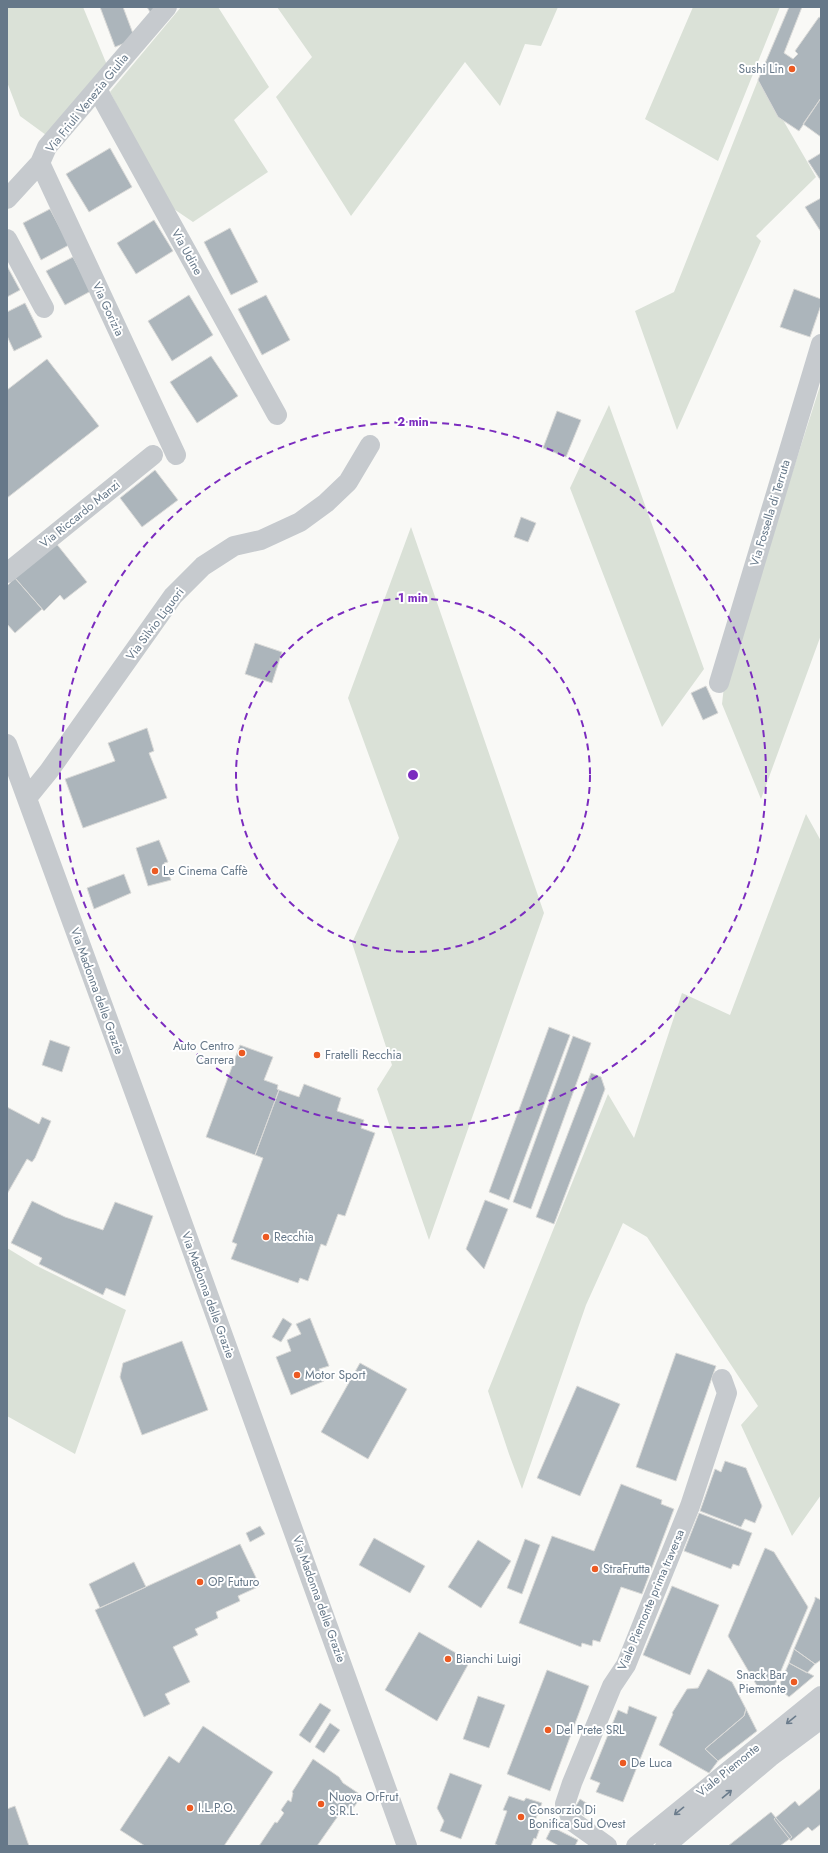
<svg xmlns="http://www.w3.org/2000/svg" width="828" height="1853" font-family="Jost,sans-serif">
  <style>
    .green { fill: #dae1d7 }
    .building { fill: #acb5bb; stroke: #dadad8 }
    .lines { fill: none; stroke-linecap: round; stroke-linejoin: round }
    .minor { stroke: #c6cace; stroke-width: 20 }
    .oneway { stroke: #6b7c8c }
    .ring { fill: none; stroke: #7b2cbf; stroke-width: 2; stroke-dasharray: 7 5 }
    .poi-dot { fill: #ec5a22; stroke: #fff; stroke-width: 1.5 }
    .labels { text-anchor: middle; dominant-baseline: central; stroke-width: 4; stroke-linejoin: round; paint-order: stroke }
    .poi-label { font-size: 12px; fill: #667889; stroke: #fff; text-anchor: start }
    .street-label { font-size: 12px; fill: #667889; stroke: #fff }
    .centre { fill: #7b2cbf; stroke: #fff; stroke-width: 2 }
    .ring-label { font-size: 12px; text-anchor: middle; font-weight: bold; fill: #7b2cbf; stroke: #fff; stroke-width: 4; stroke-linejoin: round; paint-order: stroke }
  </style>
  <rect width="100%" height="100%" fill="#f9f9f6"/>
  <path class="green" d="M7,7H83L107,65L46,135L20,116L7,82Z
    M181,7H218L269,87L234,120L268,172L193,222L168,205L110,92Z
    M277,7H558L541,46L525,44L500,106L465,62L351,216L276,97L312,57Z
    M693,7H780L718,161L645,119Z
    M758,80L778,117L783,120L816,177L756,236L761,241L677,430L635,311L674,292Z
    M821,383V635L761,799L722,704L724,686Z
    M609,405L704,669L662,727L570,488Z
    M411,527L544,913L429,1240L377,1089L392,1065L352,943L399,838L348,698Z
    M806,814L821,841V1495L792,1536L741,1425L758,1406L647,1237L623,1223L586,1305L522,1489L509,1454L488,1391L608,1094L634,1138L682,993L730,1015Z
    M7,1248L35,1265L126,1310L75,1454L7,1416Z"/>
  <path class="building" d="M100,7H123L135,39L115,47Z
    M147,7H159L150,12Z
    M789,7H802L784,53L793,59L798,54L795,51L819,17L821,18V98L799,131L778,117L758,80Z
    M821,98V137L803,124Z
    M110,148L132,187L89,212L66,174Z
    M821,153V181L808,161Z
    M821,198V232L805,207Z
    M50,209L69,245L41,260L23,223Z
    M154,220L173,251L136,274L117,243Z
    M230,228L258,282L231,295L204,242Z
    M73,257L91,291L65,305L46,271Z
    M7,266L20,290L7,297Z
    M794,289L821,299V305L810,337L780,327Z
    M189,295L213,335L172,361L148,321Z
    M266,295L290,340L262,355L238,309Z
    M25,303L42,337L14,351L7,336V312Z
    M211,356L238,396L197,423L170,382Z
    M47,359L99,426L7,498V390Z
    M557,411L581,420L566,457L543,448Z
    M155,470L178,500L142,527L120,498Z
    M521,517L536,523L528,542L514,537Z
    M55,542L87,582L64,600L60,595L44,611L15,578Z
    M15,578L42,609L15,633L7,624V586Z
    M255,643L282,652L272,683L245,674Z
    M706,686L718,713L703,720L691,693Z
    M147,728L154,751L149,753L167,798L83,828L65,779L115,761L108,743Z
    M159,840L168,862L164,863L171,880L148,886L136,848Z
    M124,874L131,893L94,909L87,888Z
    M549,1027L570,1035L509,1200L489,1192Z
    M573,1036L591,1043L531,1209L513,1202Z
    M50,1040L70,1047L62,1072L42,1065Z
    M240,1045L273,1057L264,1080L278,1085L277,1089L279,1090L255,1155L206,1137Z
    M591,1073L601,1077L605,1089L554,1224L536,1217Z
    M304,1084L341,1098L337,1111L364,1120L361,1128L375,1133L345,1216L338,1214L326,1246L321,1244L308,1281L300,1278L298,1283L231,1259L237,1244L232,1242L263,1158L255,1155L279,1090L299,1097Z
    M7,1107L39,1124L42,1117L51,1121L35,1158L32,1162L27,1159L7,1194Z
    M485,1200L508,1209L484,1269L466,1249Z
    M32,1201L65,1217L103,1230L115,1202L153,1216L125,1296L106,1288L103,1295L39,1264L42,1258L11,1243Z
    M283,1318L292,1324L281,1342L272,1337Z
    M310,1318L329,1366L319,1369L324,1381L291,1395L276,1357L291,1351L287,1340L301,1334L296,1324Z
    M182,1341L208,1410L142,1435L120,1377L123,1363Z
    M676,1353L716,1366L676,1481L636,1467Z
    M360,1363L407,1389L368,1459L321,1432Z
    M577,1386L620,1404L580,1496L537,1478Z
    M725,1461L746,1468L762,1506L755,1523L745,1519L741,1527L700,1511L715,1469L721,1472Z
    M621,1484L662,1500L661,1504L674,1509L642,1594L621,1587L600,1642L593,1640L592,1646L582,1643L581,1647L519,1623L552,1536L594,1551Z
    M699,1513L752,1533L739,1566L733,1564L731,1569L684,1551Z
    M260,1526L265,1534L250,1542L246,1533Z
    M374,1538L425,1566L410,1593L359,1565Z
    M525,1539L540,1545L522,1594L507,1588Z
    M478,1540L511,1561L481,1608L448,1587Z
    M240,1544L260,1586L238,1596L240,1601L216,1612L218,1618L195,1629L198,1635L173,1647L190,1682L165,1694L170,1704L144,1717L95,1610Z
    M765,1548L774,1552L808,1607L772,1692L767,1694L760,1691L728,1636Z
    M134,1562L146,1587L100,1608L89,1584Z
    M672,1586L719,1605L690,1675L643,1655Z
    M815,1597L821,1600V1660L815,1664L794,1649L815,1600Z
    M419,1632L470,1661L437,1721L385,1690Z
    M794,1649L815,1664L807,1673L789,1663Z
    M789,1663L814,1676L789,1697L778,1688Z
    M708,1669L732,1682L746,1709L744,1716L705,1749L718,1761L709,1773L659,1745L673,1714L672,1713L687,1689L698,1688Z
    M547,1670L589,1686L550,1791L507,1774Z
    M478,1696L505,1705L489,1748L463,1739Z
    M320,1703L331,1710L310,1743L299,1735Z
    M629,1706L657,1717L623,1802L596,1792L600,1783L590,1779L618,1710L627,1714Z
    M746,1709L757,1731L718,1761L705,1749L744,1716Z
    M330,1723L340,1730L324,1753L315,1747Z
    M203,1726L273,1772L224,1846H145L120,1830L169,1756L179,1763Z
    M313,1759L339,1777L343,1783L361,1795L359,1800L351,1811L345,1806L317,1846H259L275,1822L277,1823L284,1813L281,1810L288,1800L291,1802L293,1793L292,1792Z
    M450,1773L482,1785L461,1839L440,1831L444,1821L437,1808Z
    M821,1788V1824L812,1831L808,1827L791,1841L774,1819L795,1801L799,1806Z
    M509,1796L524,1801L526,1798L542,1803L534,1823L541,1825L536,1839L534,1838L531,1846H499L495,1844L507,1811L503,1810Z
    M580,1799L591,1806L585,1816L574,1809Z
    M15,1806L29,1846H7V1809Z
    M771,1812L792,1837L780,1846H728Z
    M552,1827L578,1840L575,1846H559L546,1839Z"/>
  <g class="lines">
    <path class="minor" d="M97,89L277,415
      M40,163L176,455
      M7,199L40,163L47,147L167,7
      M7,239L44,308
      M7,573L153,455
      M719,683L821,344
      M7,744L178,1211L407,1846
      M27,798L49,771L173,596L203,566L234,546L261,540L300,522L326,503L348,482L370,445
      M607,1846L572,1821L565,1804L572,1783L612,1686L626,1665L690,1506L727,1393L722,1379
      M636,1846L821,1696
      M665,1846L770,1757L821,1719"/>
  </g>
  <defs><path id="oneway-shaft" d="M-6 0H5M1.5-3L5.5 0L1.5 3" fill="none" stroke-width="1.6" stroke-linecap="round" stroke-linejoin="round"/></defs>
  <g class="oneway">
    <use href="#oneway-shaft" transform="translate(791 1720) rotate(141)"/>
    <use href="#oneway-shaft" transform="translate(727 1794) rotate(-40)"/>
    <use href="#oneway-shaft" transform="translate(679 1811) rotate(141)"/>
  </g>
  <g class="ring">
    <circle cx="413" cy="775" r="177"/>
    <circle cx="413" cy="775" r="353"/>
  </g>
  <g class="poi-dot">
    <circle cx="792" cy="69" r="4"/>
    <circle cx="155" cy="871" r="4"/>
    <circle cx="242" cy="1053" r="4"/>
    <circle cx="317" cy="1055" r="4"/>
    <circle cx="266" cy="1237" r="4"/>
    <circle cx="297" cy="1375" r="4"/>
    <circle cx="595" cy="1569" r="4"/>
    <circle cx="200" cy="1582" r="4"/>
    <circle cx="448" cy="1659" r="4"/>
    <circle cx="794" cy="1682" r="4"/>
    <circle cx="548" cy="1730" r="4"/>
    <circle cx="623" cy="1763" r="4"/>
    <circle cx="321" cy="1804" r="4"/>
    <circle cx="190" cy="1808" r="4"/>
    <circle cx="521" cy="1817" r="4"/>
  </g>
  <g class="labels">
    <g class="poi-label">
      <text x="784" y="69" text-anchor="end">Sushi Lin</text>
      <text x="163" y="871">Le Cinema Caffè</text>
      <text x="234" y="1046" text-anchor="end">Auto Centro<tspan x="234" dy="14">Carrera</tspan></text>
      <text x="325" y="1055">Fratelli Recchia</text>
      <text x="274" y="1237">Recchia</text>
      <text x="305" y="1375">Motor Sport</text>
      <text x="603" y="1569">StraFrutta</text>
      <text x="208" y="1582">OP Futuro</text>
      <text x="456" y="1659">Bianchi Luigi</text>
      <text x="786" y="1675" text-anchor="end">Snack Bar<tspan x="786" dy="14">Piemonte</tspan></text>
      <text x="556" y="1730">Del Prete SRL</text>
      <text x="631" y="1763">De Luca</text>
      <text x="329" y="1797">Nuova OrFrut<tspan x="329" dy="14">S.R.L.</tspan></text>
      <text x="198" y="1808">I.L.P.O.</text>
      <text x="529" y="1810">Consorzio Di<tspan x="529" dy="14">Bonifica Sud Ovest</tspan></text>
    </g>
    <g class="street-label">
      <text transform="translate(87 103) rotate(-51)">Via Friuli Venezia Giulia</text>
      <text transform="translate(187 252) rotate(61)">Via Udine</text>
      <text transform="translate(108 309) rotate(65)">Via Gorizia</text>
      <text transform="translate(770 513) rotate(-73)">Via Fossella di Terruta</text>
      <text transform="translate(80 514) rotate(-39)">Via Riccardo Manzi</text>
      <text transform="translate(155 624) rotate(-53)">Via Silvio Liguori</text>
      <text transform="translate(97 991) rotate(70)">Via Madonna delle Grazie</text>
      <text transform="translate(208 1295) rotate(70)">Via Madonna delle Grazie</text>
      <text transform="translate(319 1599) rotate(70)">Via Madonna delle Grazie</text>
      <text transform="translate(651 1600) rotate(-67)">Viale Piemonte prima traversa</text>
      <text transform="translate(728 1770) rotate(-39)">Viale Piemonte</text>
    </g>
  </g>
  <circle cx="413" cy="775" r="6" class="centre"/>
  <g class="ring-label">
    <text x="413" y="426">2 min</text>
    <text x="413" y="602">1 min</text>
  </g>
  <rect width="828" height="1853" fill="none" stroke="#667889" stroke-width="16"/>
</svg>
